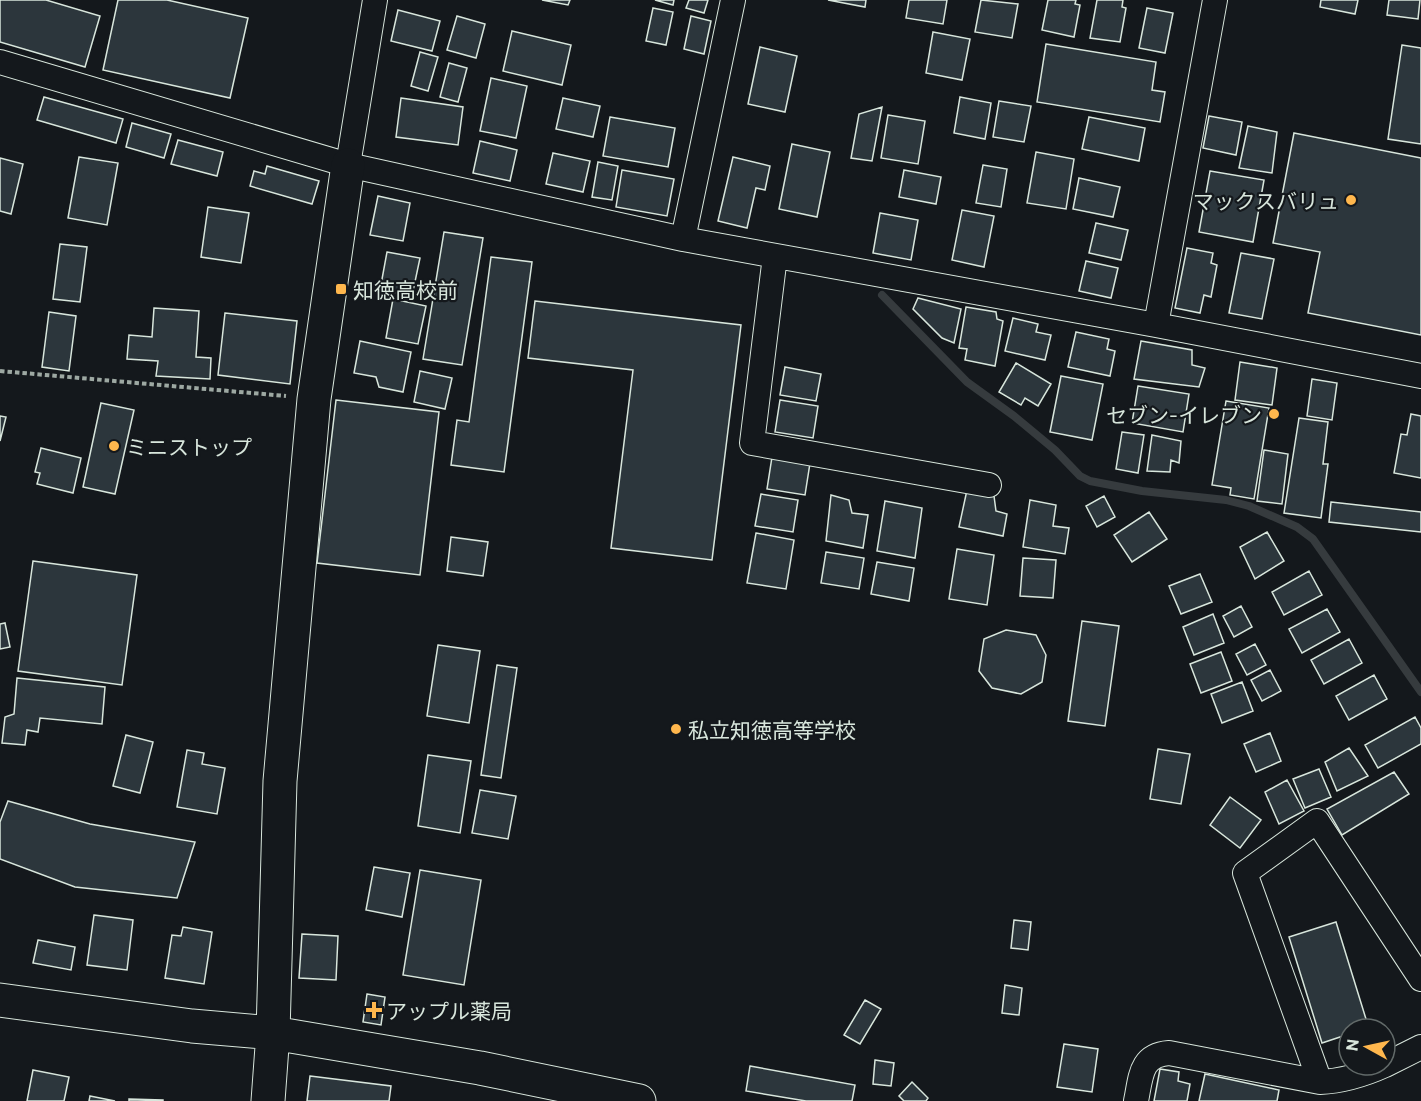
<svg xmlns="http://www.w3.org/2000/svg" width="1421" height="1101" font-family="Commissioner,'Noto Sans JP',sans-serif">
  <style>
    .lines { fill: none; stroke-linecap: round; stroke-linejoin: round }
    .stream { stroke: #363b3e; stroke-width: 8 }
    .building { fill: #2c363c; stroke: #d8e6dc; stroke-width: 1.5 }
    .street-casing { stroke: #d8e6dc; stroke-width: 26 }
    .secondary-casing { stroke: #d8e6dc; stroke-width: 35 }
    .path { stroke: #9da8a2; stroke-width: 4; stroke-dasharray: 4.5 3; stroke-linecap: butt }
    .street { stroke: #14181c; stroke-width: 24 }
    .secondary { stroke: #14181c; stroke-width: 33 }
    .poi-dot { fill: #ffb74d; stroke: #14181c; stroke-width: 2 }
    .labels { text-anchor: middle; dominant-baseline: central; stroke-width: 4.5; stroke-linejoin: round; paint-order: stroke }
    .poi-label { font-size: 21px; fill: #d8e6dc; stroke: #14181c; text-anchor: start }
  </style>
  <rect width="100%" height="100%" fill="#14181c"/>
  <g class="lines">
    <path class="stream" d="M882,295L967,382L1014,416L1055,450L1080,476L1090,481L1142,491L1226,500L1249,506L1297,527L1313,539L1421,692"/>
  </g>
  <path class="building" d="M0,0H46L100,16L85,67L0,42Z
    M118,0H167L248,18L230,98L103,70Z
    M542,0H570L568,5Z
    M655,0H674L673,5Z
    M689,0H708L704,13L686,8Z
    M828,0H866L865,7Z
    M909,0H947L943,24L906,18Z
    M981,0L1018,4L1012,38L975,32Z
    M1048,0H1076L1075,4L1080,5L1074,37L1042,30Z
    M1097,0H1123L1122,7L1126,8L1120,42L1090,38Z
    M1321,0H1358L1355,14L1320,7Z
    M1389,0H1420L1418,19L1387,15Z
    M653,8L673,12L666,45L646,41Z
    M1147,8L1173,13L1165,53L1139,48Z
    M398,10L440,21L432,51L391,41Z
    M457,16L485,24L476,58L447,50Z
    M691,16L711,21L704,54L684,49Z
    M512,31L571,45L562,85L503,71Z
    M933,32L970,39L962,80L926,73Z
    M1046,44L1156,62L1152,90L1165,92L1160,122L1037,102Z
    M1402,45L1421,48V144L1388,139Z
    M760,47L797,56L785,112L748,104Z
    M420,52L438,57L428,91L411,86Z
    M449,63L467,68L458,102L440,97Z
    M491,78L527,86L516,138L480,131Z
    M44,97L123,119L116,143L37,120Z
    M960,97L991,103L985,139L954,133Z
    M401,98L463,107L458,145L396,137Z
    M563,98L600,106L593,137L556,129Z
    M999,101L1031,106L1024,142L993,137Z
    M882,107L872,161L851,158L859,114Z
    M888,115L925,121L918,164L881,158Z
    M1209,116L1242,122L1236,155L1203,148Z
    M610,117L675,128L668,167L603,156Z
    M1089,117L1145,128L1139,161L1082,149Z
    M132,123L171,134L164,158L126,147Z
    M1248,126L1277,132L1272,173L1239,168Z
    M1294,133L1421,158V335L1308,313L1320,252L1273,243Z
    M178,140L223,152L217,176L171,164Z
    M480,141L517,150L510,181L473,173Z
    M792,144L830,152L817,217L779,209Z
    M1036,152L1074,159L1066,209L1027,203Z
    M553,153L590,161L583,192L546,184Z
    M79,157L118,163L107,225L68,218Z
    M733,157L770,166L765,190L756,188L747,228L718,221Z
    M0,158L23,164L11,214L0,211Z
    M598,162L618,166L612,200L592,197Z
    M983,165L1007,169L1001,207L976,203Z
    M267,166L319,181L312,204L250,186L254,171L265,174Z
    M622,170L674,179L667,216L616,207Z
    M904,170L941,177L936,204L899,197Z
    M1210,171L1264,180L1253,242L1199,232Z
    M1079,178L1120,187L1113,217L1073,209Z
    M378,196L410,203L403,241L370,235Z
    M208,207L249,213L241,263L201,257Z
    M962,210L994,216L984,267L952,260Z
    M880,213L918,220L911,260L873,253Z
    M1096,223L1128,230L1121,260L1089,253Z
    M444,232L483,238L462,365L423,359Z
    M60,244L87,247L80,302L53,299Z
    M1187,248L1213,253L1211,263L1217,265L1211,297L1204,295L1200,313L1175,308Z
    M387,252L420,258L412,296L380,290Z
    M1241,253L1274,259L1262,319L1229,313Z
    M491,257L532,262L504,472L451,465L457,420L469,422Z
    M1086,261L1118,268L1111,298L1079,291Z
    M918,298L961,309L954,343L942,338L913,309Z
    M393,299L426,306L418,344L386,338Z
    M535,301L741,325L712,560L611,548L633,370L528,358Z
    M966,307L996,312L997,319L1003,321L995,366L965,360L967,349L959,348Z
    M154,308L199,311L196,357L211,358L210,379L156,376L158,361L127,359L129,335L152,337Z
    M49,312L76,316L69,371L42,367Z
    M225,313L297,321L290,384L218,375Z
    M1013,318L1038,324L1036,332L1051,335L1045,360L1005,351Z
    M1076,332L1109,339L1107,349L1115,351L1110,376L1068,367Z
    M360,341L411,352L403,392L379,387L376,377L354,373Z
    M1141,341L1192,350V365L1205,368L1199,387L1134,379Z
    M1240,362L1277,368L1272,405L1235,400Z
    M1016,363L1051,384L1038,406L1025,398L1021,405L999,392Z
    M785,367L821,374L816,401L780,395Z
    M420,371L452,378L445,409L414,402Z
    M1061,376L1103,384L1092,440L1050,432Z
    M1312,379L1337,383L1332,420L1307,416Z
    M1138,386L1189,394L1183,432L1132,423Z
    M336,400L439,412L420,575L317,563Z
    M780,400L818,406L813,438L775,432Z
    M1226,401L1269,408L1254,499L1230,495L1231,488L1212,485Z
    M101,403L134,410L115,494L83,487Z
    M1411,414L1421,416V478L1394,473L1401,434L1407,435Z
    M0,416L6,417L0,441Z
    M1299,418L1328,422L1323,464H1328L1321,518L1284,513Z
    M1122,432L1144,435L1138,473L1116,469Z
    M1152,435L1181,441L1179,463L1171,460L1170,472L1147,471Z
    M41,448L81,458L73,493L37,484L40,473L35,472Z
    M1264,450L1288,454L1282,504L1257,501Z
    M772,457L810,463L805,495L767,489Z
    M967,490L994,496L996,511L1007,514L1003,536L959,527Z
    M761,494L798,500L793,532L755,526Z
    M831,495L849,500L852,513L868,515L863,548L826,541Z
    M1104,496L1115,517L1097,527L1086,506Z
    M1030,500L1056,505L1053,526L1069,528L1065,554L1023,547Z
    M885,501L922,508L915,558L877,551Z
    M1331,502L1421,512V532L1329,522Z
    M1149,512L1167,539L1132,562L1114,535Z
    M1267,532L1284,561L1255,579L1240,547Z
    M756,533L794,540L786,589L747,583Z
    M451,537L488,542L483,576L447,571Z
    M957,549L994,555L987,605L949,599Z
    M826,552L864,558L859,589L821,583Z
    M1023,558L1056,560L1053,598L1020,596Z
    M33,561L137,575L122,685L18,671Z
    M877,562L914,568L909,601L871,594Z
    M1309,571L1322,595L1284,615L1272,592Z
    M1200,574L1212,602L1181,614L1169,586Z
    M1241,606L1252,627L1234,637L1223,616Z
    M1327,609L1340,632L1302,653L1289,629Z
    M1213,614L1224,643L1194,655L1183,627Z
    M1082,621L1119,626L1105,726L1068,721Z
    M5,623L10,647L0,649V624Z
    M1006,630L1036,635L1046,655L1042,682L1021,694L992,688L979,671L984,639Z
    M1349,639L1362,663L1324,684L1311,660Z
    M1255,644L1266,665L1247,675L1236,654Z
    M438,645L480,651L469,723L427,716Z
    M1221,652L1232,681L1201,693L1190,664Z
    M497,665L517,668L501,778L481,775Z
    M1270,670L1281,691L1262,701L1251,680Z
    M1374,675L1387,699L1349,720L1336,696Z
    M17,678L105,687L102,724L40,718L38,732L27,730L25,745L2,743L5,717L14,714Z
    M1242,682L1253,711L1222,723L1211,694Z
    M1415,717L1421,728V744L1378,768L1365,745Z
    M1270,733L1281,761L1256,772L1244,744Z
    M126,735L153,742L140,793L113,786Z
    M1349,748L1368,776L1337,791L1325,762Z
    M1158,749L1190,754L1181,804L1150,799Z
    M187,750L204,753L202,764L225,768L217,814L177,807Z
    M428,755L471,761L460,833L418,826Z
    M1319,769L1331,797L1305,808L1293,779Z
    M1394,772L1409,794L1342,835L1327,809Z
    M1287,780L1304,811L1279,824L1265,792Z
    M480,790L516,796L508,839L472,833Z
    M1230,797L1261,820L1240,848L1210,825Z
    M8,801L90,824L195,842L177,898L75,887L0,859V822Z
    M374,867L410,873L402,917L366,910Z
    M420,870L481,880L464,985L403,975Z
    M94,915L133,920L127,970L87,965Z
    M1014,920L1031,922L1028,950L1011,948Z
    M1336,922L1366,1019L1353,1029H1349V1032L1343,1036L1322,1043L1289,937Z
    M183,927L212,932L204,984L165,978L172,935L181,936Z
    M302,934L338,936L336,980L299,978Z
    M38,940L75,947L71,970L33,963Z
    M1005,985L1022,988L1019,1015L1002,1013Z
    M367,994L385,997L381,1025L363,1022Z
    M865,1000L881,1009L860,1044L844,1035Z
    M1064,1044L1098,1049L1092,1092L1057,1087Z
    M875,1060L894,1063L891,1086L873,1084Z
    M750,1066L855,1085L852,1101H806L746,1091Z
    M1160,1069L1179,1072L1178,1081L1190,1084L1187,1101H1154Z
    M33,1070L69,1077L64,1101H27Z
    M1205,1074L1279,1090L1277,1101H1199Z
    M310,1076L391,1086L389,1101H307Z
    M912,1082L928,1098L926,1101H904L899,1096Z
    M90,1096L115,1101H89Z
    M129,1099L163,1100V1101H129Z"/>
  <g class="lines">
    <defs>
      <path id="street" d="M0,62L348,165L683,239L1156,325L1421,376
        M348,165L375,0
        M683,239L733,0
        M775,256L752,443L989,485
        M1156,325L1215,0
        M1385,1065L1421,1047
        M1320,1082L1245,873L1317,821L1421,979
        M1136,1101C1141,1077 1140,1055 1169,1053L1320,1082C1344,1081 1363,1075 1385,1065"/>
      <path id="secondary" d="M0,1000L192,1026L273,1033L480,1068L639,1101
        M268,1101L273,1033L280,781L314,399L348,165"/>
    </defs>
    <use href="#street" class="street-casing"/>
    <use href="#secondary" class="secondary-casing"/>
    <path class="path" d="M0,371L286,396"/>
    <use href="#street" class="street"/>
    <use href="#secondary" class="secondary"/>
  </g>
  <g class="poi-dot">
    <circle cx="1351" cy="200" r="6"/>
    <rect x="335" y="283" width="12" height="12" rx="3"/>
    <circle cx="1274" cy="414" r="6"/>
    <circle cx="114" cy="446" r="6"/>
    <circle cx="676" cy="729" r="6"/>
    <path d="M371 1001h6v6h6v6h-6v6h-6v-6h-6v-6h6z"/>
  </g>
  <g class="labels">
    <g class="poi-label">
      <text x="1339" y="200" text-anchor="end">マックスバリュ</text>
      <text x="353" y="289">知徳高校前</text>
      <text x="1262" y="414" text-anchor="end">セブン-イレブン</text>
      <text x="126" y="446">ミニストップ</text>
      <text x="688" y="729">私立知徳高等学校</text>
      <text x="386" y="1010">アップル薬局</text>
    </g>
  </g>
  <g transform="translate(1367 1047) rotate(278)"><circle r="28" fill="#14181c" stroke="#626a69" stroke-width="1.5"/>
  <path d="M0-4.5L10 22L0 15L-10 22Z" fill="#ffb74d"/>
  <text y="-9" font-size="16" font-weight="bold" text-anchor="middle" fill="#d8e6dc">N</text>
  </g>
</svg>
